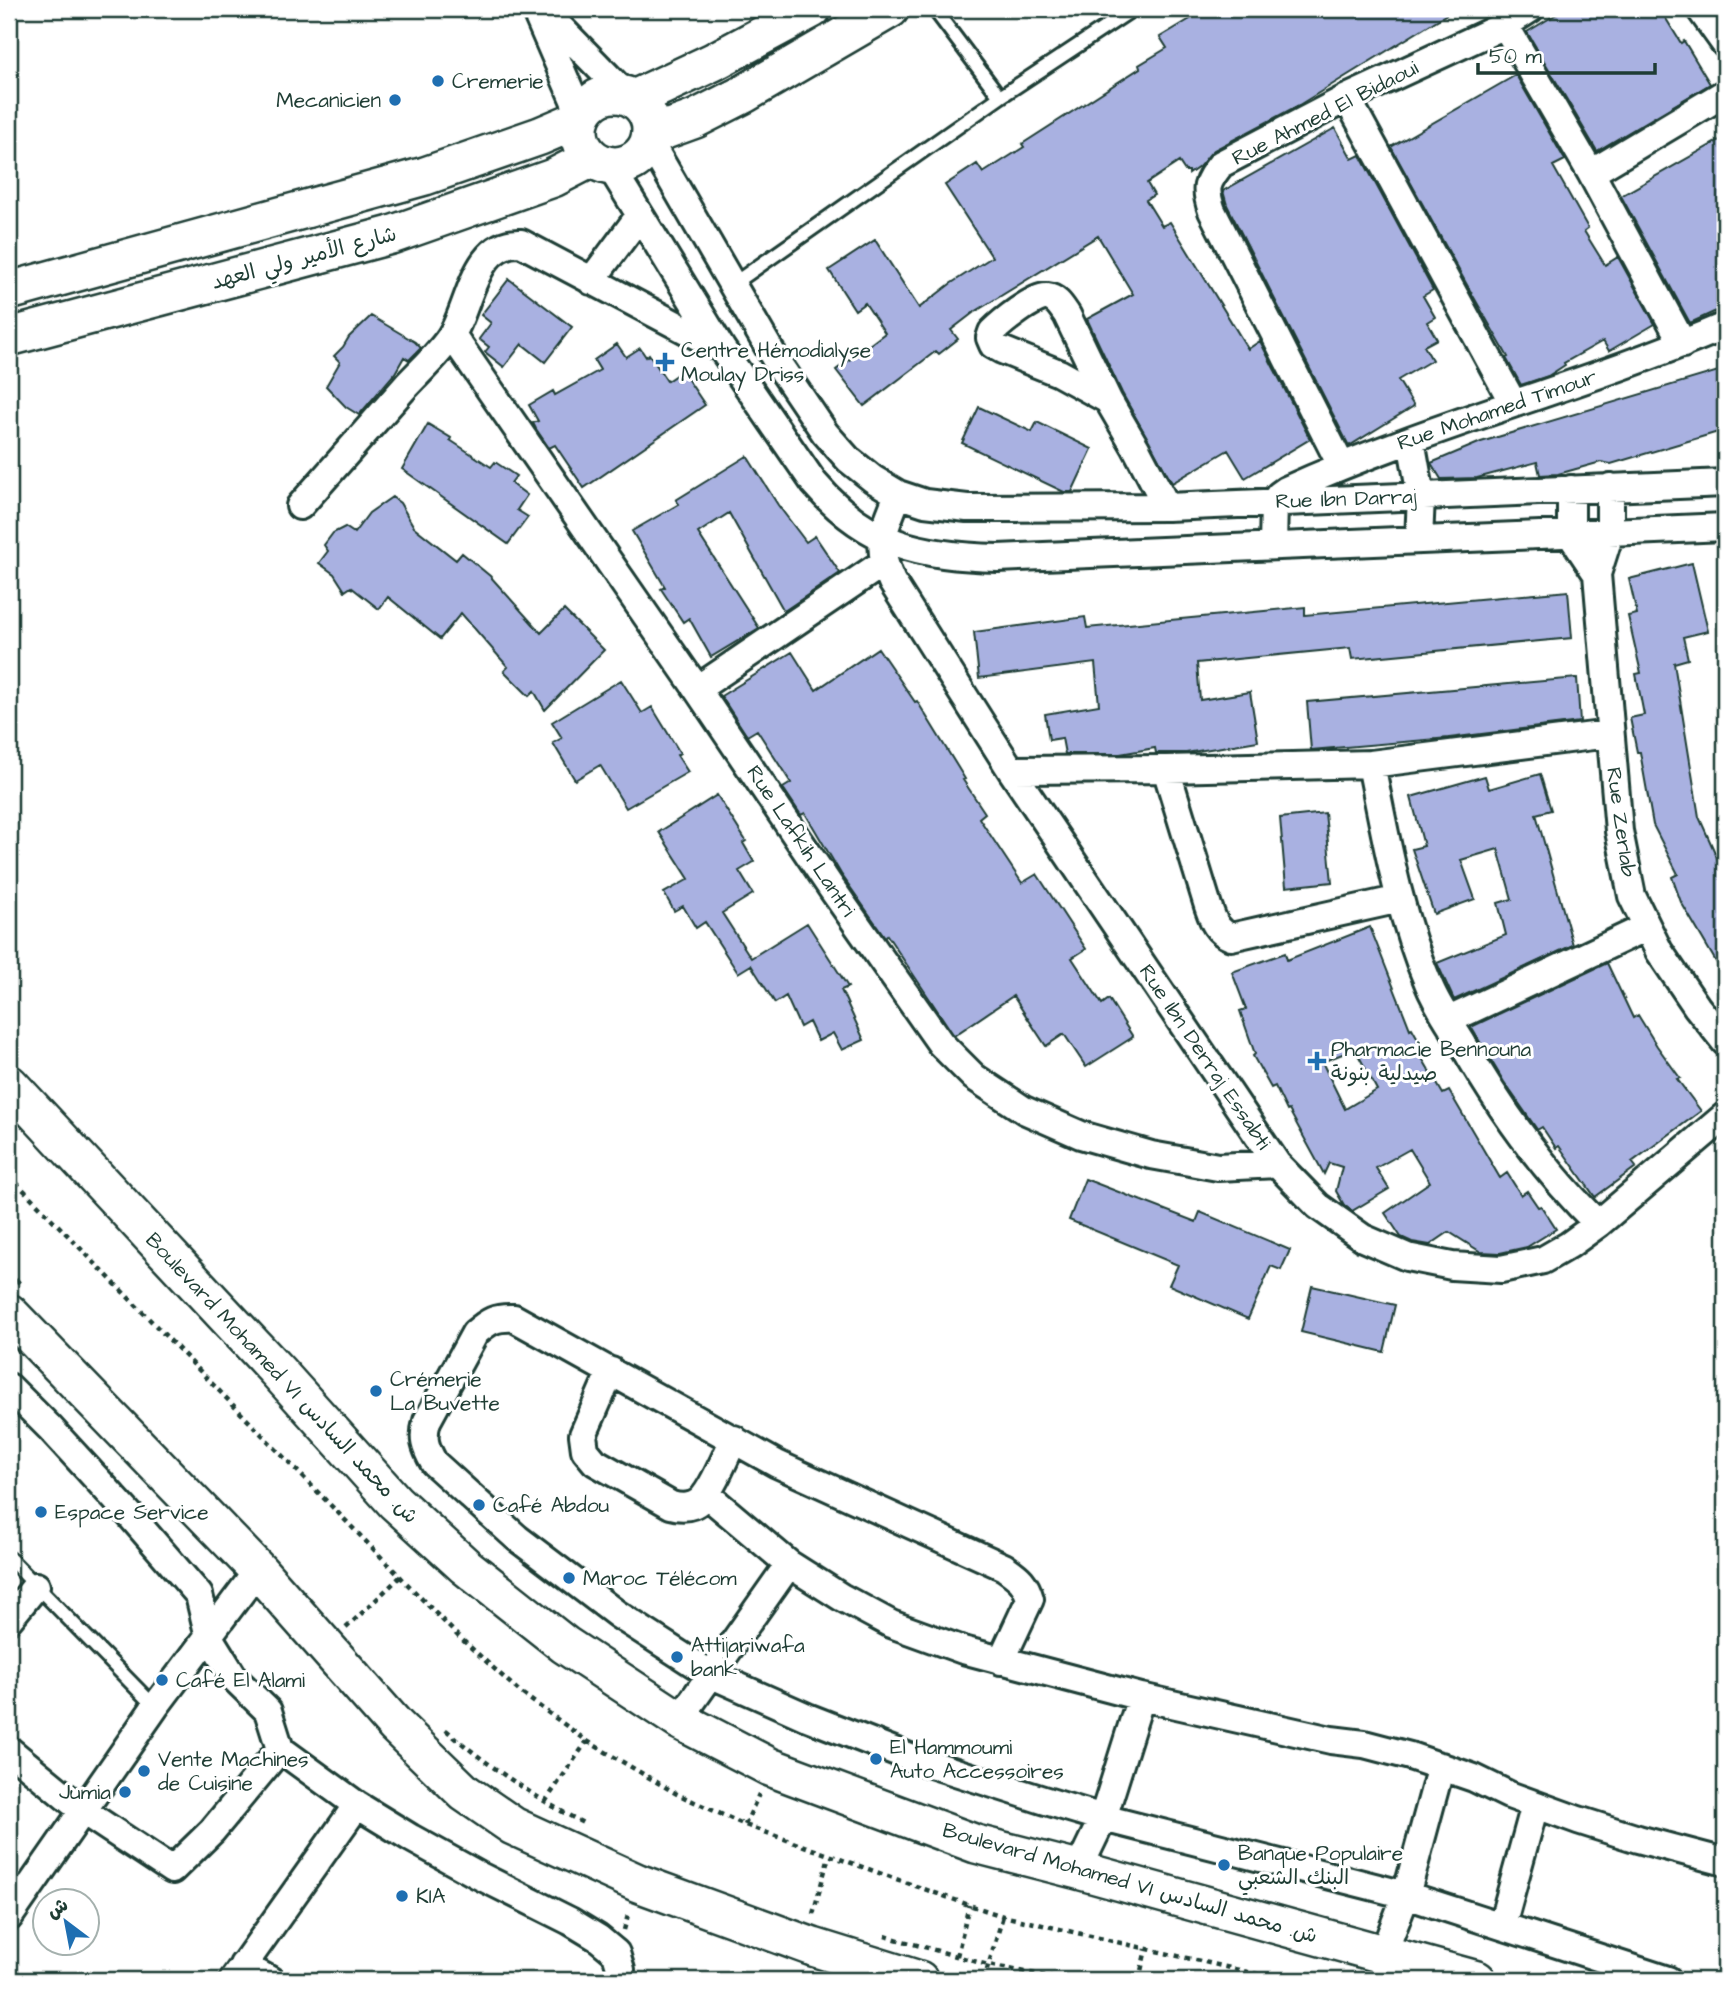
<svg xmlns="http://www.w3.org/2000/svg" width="1734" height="1989" font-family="'Architects Daughter','Playpen Sans Arabic',sans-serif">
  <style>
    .building { fill: #a9b1e1; stroke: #1f3d34; stroke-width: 2; fill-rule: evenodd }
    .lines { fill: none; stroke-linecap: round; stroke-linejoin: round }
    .lane-casing { stroke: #1f3d34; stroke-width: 18 }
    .street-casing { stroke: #1f3d34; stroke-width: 32 }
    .secondary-casing { stroke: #1f3d34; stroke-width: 42 }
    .path { stroke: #1f3d34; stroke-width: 4.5; stroke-dasharray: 5 5; stroke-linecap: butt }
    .lane { stroke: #fff; stroke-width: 12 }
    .street { stroke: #fff; stroke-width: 26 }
    .secondary { stroke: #fff; stroke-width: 37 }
    .poi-dot { fill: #1f6fb2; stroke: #fff; stroke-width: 2.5 }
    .labels { text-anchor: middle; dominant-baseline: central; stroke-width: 6; stroke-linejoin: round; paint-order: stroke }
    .poi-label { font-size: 21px; fill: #1f3d34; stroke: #fff; text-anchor: start }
    .street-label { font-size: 21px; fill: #1f3d34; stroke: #fff }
  </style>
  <rect width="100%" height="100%" fill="#fff"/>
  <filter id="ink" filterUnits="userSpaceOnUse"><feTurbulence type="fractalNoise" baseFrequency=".0143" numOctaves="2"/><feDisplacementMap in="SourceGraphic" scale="14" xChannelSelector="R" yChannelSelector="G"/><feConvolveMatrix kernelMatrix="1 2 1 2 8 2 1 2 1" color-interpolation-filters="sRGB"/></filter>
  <g filter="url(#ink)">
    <path class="building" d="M1207,9H1455L1299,105L1214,150L1199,167L1189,174V171H1185L1179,162L1147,183L1154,195L1146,200L1162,226L1170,222L1248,349L1260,341L1310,439L1245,478L1228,450L1172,483L1122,393L1087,319L1133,294L1098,236L973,313L951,330L958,339L939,354L936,351L864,406L836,370L885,333L865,303L855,310L829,270L875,240L919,308L950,284L992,257L945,185L977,164L983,173L1024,147L1022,144L1140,68L1139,65L1167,48L1160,37Z
      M1565,9H1660L1681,43L1684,41L1710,84L1597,151L1527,32Z
      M1516,75L1565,160L1553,166L1588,228L1584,231L1605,265L1618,257L1655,324L1609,351L1603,341L1564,363L1565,365L1548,376L1521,385L1506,358L1508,357L1472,294L1391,147Z
      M1335,128L1352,159L1360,155L1433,290L1423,296L1435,317L1427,322L1437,339L1424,346L1432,360L1398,380L1414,406L1349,446L1227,205L1223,191Z
      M1725,137V307L1690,323L1621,196Z
      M509,279L572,327L545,362L522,344L504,367L485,352L489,347L479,339L491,323L481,315Z
      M371,316L415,342L421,348L409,360L404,357L395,373L359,415L346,407L326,386L340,362L334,356L343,347L349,337Z
      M617,344L626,357L640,348L646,357L649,354L667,381L682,371L705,405L584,488L555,445L549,448L536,429L533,423L538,421L529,405L553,391L555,395L600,370L594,360Z
      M1725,369V430L1611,464L1601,462L1558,474L1540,475L1537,462L1477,478L1441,479L1431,463L1481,442Z
      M979,407L1032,432L1037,422L1092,449L1072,492H1064L962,443Z
      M428,424L451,438L450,440L491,467L495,462L516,476L511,483L527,495L517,510L528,517L508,544L402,469Z
      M747,456L778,505L806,542L815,536L840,573L784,611L729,513L698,533L759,628L711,657L689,618L683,622L661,589L665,587L632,531L679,504L676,500Z
      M392,497L400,503L414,527L456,560L462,553L490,576L541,633L564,610L604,650L545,710L534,691L529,696L504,671L508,667L461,613L440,639L388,597L379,609L351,587L345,591L334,574L319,563L328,551L324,545L333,533L345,527L354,533L369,513Z
      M1692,563L1708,631L1683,637L1688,659L1674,663L1699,817L1725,875V977L1681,902L1672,877L1678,874L1653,825L1640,752H1637L1630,718L1644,715L1636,674L1641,673L1628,616L1637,614L1629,579Z
      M1568,591L1572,638L1352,659L1350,648L1197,663L1200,700L1250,692L1258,741L1186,753H1156L1155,748L1120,754H1065L1062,738L1049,740L1045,714L1099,705L1095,663L979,678L974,632L1085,617L1087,628L1305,607V615Z
      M878,648L915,702L917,701L965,779L963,780L985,813L979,818L1022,883L1037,874L1086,949L1072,958L1102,1004L1109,999L1133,1037L1086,1067L1064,1034L1046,1046L1013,996L955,1035L953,1034L887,935L885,937L841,874L805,813L801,815L783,788L791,783L757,730L747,736L721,696L792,652L816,690Z
      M1577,678L1580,722L1449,738L1311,750L1307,702Z
      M621,680L642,713L652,707L680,753L677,755L688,772L626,808L600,765L575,780L553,743L562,738L552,722Z
      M1540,774L1551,810L1536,814L1573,945L1454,1000L1437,963L1506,935L1498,903L1512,899L1498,849L1461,860L1475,899L1434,914L1412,849L1424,846L1411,797L1485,776L1489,789Z
      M717,795L746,841L743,843L754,862L739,871L753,894L722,913L751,958L807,923L848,987L841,990L864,1040L842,1050L833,1033L818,1041L809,1022L800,1027L786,996L775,1003L751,965L738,973L705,922L696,928L683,906L674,911L664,893L689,879L659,832Z
      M1325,813L1332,882L1286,887L1280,818Z
      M1370,927L1410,1029L1412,1028L1427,1055L1422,1058L1443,1094L1449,1091L1500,1178L1507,1173L1521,1195L1527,1191L1538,1207L1541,1206L1556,1229L1527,1247L1500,1253L1481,1252L1449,1232L1430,1245L1412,1242L1401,1237L1385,1213L1430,1182L1410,1149L1376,1168L1389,1189L1352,1211L1344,1205L1336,1191L1342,1167L1329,1163L1324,1174L1289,1110L1287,1111L1275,1086L1271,1088L1253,1056L1255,1054L1240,1011L1246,1009L1232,972L1285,953L1287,960ZM1355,1049L1377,1090L1345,1109L1322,1062Z
      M1607,963L1633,1018L1638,1015L1657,1046L1680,1078L1677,1079L1701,1111L1632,1162L1636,1167L1595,1197L1559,1146L1556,1148L1542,1127L1537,1130L1536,1128L1504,1082L1471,1027Z
      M1085,1179L1196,1222L1200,1212L1290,1250L1281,1270L1271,1266L1248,1319L1169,1285L1178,1265L1069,1220Z
      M1312,1286L1395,1305L1384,1352L1301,1332Z"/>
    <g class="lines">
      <defs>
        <path id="lane" d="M934,9L1000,97
          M732,285L1000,97L1133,9
          M9,1558L155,1707"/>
        <path id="street" d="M542,9L627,96
          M1700,9L1725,44
          M537,14L581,116
          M1505,25L1591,173L1683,344
          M1347,98L1513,403
          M649,141L777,362L825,433L848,459L873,479L898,494L925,503L967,508L1167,507L1725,483
          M610,166L722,349L814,483C867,545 920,556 998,558L1725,527
          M1591,173L1725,93
          M591,281L640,215
          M452,335L697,689L832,889L941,1044L974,1077L1024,1110L1081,1135L1151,1155L1218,1167L1277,1164
          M1108,400L1059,373L1002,350L993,345L990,338L992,332C1001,323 1035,295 1047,297C1057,298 1062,308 1067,315L1108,400L1136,448L1167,507
          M1411,440L1421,496L1419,540
          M1341,465L1212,211C1204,188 1206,183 1221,164L1347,98L1505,25L1530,9
          M1610,487V533L1597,574L1619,831L1632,896L1659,951L1697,1007L1725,1042
          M1571,489V535L1597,574
          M898,494C884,532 874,543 892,582L1011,770L1277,1164L1318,1206L1363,1238L1407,1257L1452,1266L1501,1269L1543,1260L1569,1245L1598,1224L1725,1116
          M300,506C335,466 371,426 406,386C419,372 443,350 452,334C470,305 475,240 521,243L720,348
          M1273,546L1274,502L1279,495L1286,490C1429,425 1582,387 1725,326
          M697,689L883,563
          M1371,764C1386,839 1399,915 1429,985C1437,1005 1450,1023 1461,1041C1499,1108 1543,1170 1598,1224
          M1166,769L1208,906C1213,920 1216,931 1231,937L1400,899
          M1011,770L1166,769L1371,764L1609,734
          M1449,1020L1647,927
          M611,1371L583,1435L585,1450L595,1462L671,1505C678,1507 685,1508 693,1505C709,1500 726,1455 734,1439
          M9,1387L50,1428L129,1514L199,1595L209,1637L235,1679L268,1711L280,1749L357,1805L411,1838L478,1875L570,1921L598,1938L616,1953L621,1970L617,1980
          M706,1494L789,1564L841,1597L891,1624L963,1650L1141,1697L1331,1740L1364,1744L1410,1756L1474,1778L1509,1795L1578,1820L1638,1839L1725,1862
          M9,1619L36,1586
          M1001,1661L1030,1599C1025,1581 1018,1577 1004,1567L777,1464L514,1318C495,1317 489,1321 475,1333L427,1421C422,1439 425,1447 434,1463L517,1538L617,1614L710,1674L807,1717L912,1758L1043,1800L1103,1818L1406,1895L1668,1980
          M679,1720L789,1564
          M9,1750L83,1811L172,1870L212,1831L280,1749
          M1078,1870L1103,1818L1141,1697
          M9,1917L155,1707L258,1570
          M1502,1925L1535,1805
          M1383,1954L1406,1895L1441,1766
          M243,1965L270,1980
          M233,1980L357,1805"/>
        <path id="secondary" d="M579 130a36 36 0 1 1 72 0a36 36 0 1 1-72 0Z
          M634,99L713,62L812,9
          M651,135L695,119L744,94L890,9
          M9,291L425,176L540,136L580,119
          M9,337L391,235L553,178L592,158
          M9,1084L278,1372L395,1502L465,1566L565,1645L679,1720L770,1767L976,1844L1078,1870L1477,1980
          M9,1313L258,1570L396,1726L465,1793L513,1826L638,1883L813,1947L919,1980"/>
      </defs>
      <use href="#lane" class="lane-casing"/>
      <use href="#street" class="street-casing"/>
      <use href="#secondary" class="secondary-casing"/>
      <path class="path" d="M9,1175L458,1636L520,1692L587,1741L677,1794L745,1825L969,1905L1003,1916L1283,1980
        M9,1272L22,1286
        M346,1628L401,1576
        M446,1730C488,1766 534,1797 583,1823
        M545,1802L587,1741
        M745,1825L759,1794
        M813,1914L829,1856
        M624,1930L629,1911
        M885,1936L988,1965L1068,1980
        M957,1956L969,1905
        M984,1980L1003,1916
        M1139,1980L1146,1949"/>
      <use href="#lane" class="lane"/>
      <use href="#street" class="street"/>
      <use href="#secondary" class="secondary"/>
    </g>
  </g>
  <g class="poi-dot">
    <circle cx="438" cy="81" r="7"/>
    <circle cx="395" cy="100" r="7"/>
    <path d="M661.5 351.5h7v7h7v7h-7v7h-7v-7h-7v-7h7z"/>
    <path d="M1313.5 1050.5h7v7h7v7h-7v7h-7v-7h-7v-7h7z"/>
    <circle cx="376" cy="1391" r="7"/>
    <circle cx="479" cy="1505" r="7"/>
    <circle cx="41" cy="1512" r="7"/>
    <circle cx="569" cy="1578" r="7"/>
    <circle cx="677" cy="1657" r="7"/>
    <circle cx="162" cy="1680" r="7"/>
    <circle cx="876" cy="1759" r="7"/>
    <circle cx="144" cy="1771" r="7"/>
    <circle cx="125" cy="1792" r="7"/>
    <circle cx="1224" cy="1865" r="7"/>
    <circle cx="402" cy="1896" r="7"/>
  </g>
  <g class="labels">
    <g class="poi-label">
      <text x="452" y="81">Cremerie</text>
      <text x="381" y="100" text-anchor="end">Mecanicien</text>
      <text x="681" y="350">Centre Hémodialyse<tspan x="681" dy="24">Moulay Driss</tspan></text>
      <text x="1331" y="1049">Pharmacie Bennouna<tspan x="1331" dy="24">صيدلية بنونة</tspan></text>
      <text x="390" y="1379">Crémerie<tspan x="390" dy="24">La Buvette</tspan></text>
      <text x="493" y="1505">Café Abdou</text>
      <text x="55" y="1512">Espace Service</text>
      <text x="583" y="1578">Maroc Télécom</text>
      <text x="691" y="1645">Attijariwafa<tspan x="691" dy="24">bank</tspan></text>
      <text x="176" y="1680">Café El Alami</text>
      <text x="890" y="1747">El Hammoumi<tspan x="890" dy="24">Auto Accessoires</tspan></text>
      <text x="158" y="1759">Vente Machines<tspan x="158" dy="24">de Cuisine</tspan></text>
      <text x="111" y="1792" text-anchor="end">Jumia</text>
      <text x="1238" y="1853">Banque Populaire<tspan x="1238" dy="24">البنك الشعبي</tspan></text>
      <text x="416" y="1896">KIA</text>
    </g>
    <g class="street-label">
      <text transform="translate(1325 113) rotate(-27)">Rue Ahmed El Bidaoui</text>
      <text transform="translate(304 258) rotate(-15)">شارع الأمير ولي العهد</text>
      <text transform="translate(1497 410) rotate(-19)">Rue Mohamed Timour</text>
      <text transform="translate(1346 499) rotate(-2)">Rue Ibn Darraj</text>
      <text transform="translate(1621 822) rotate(82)">Rue ZerIab</text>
      <text transform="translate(801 841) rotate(56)">Rue Lafkih Lantri</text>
      <text transform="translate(1205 1057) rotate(56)">Rue Ibn Derraj Essabti</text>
      <text transform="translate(282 1378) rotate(47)">Boulevard Mohamed VI ش. محمد السادس</text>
      <text transform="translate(1130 1883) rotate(16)">Boulevard Mohamed VI ش. محمد السادس</text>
    </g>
  </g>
  <rect width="1734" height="1989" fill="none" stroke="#fff" stroke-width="35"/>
  <rect x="18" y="18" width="1699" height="1954" fill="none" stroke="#1f3d34" stroke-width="2.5" filter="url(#ink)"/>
  <g transform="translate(66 1922) rotate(328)"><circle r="33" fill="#ffffff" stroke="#a5b1ae" stroke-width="2"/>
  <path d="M0-5L12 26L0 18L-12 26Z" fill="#1f6fb2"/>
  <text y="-10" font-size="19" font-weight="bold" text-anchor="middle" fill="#1f3d34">ش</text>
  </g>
  <path d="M1478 63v10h177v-10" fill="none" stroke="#1f3d34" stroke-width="3.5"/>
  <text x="1489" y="63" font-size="21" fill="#1f3d34" stroke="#ffffff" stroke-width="5" paint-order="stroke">50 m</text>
</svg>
